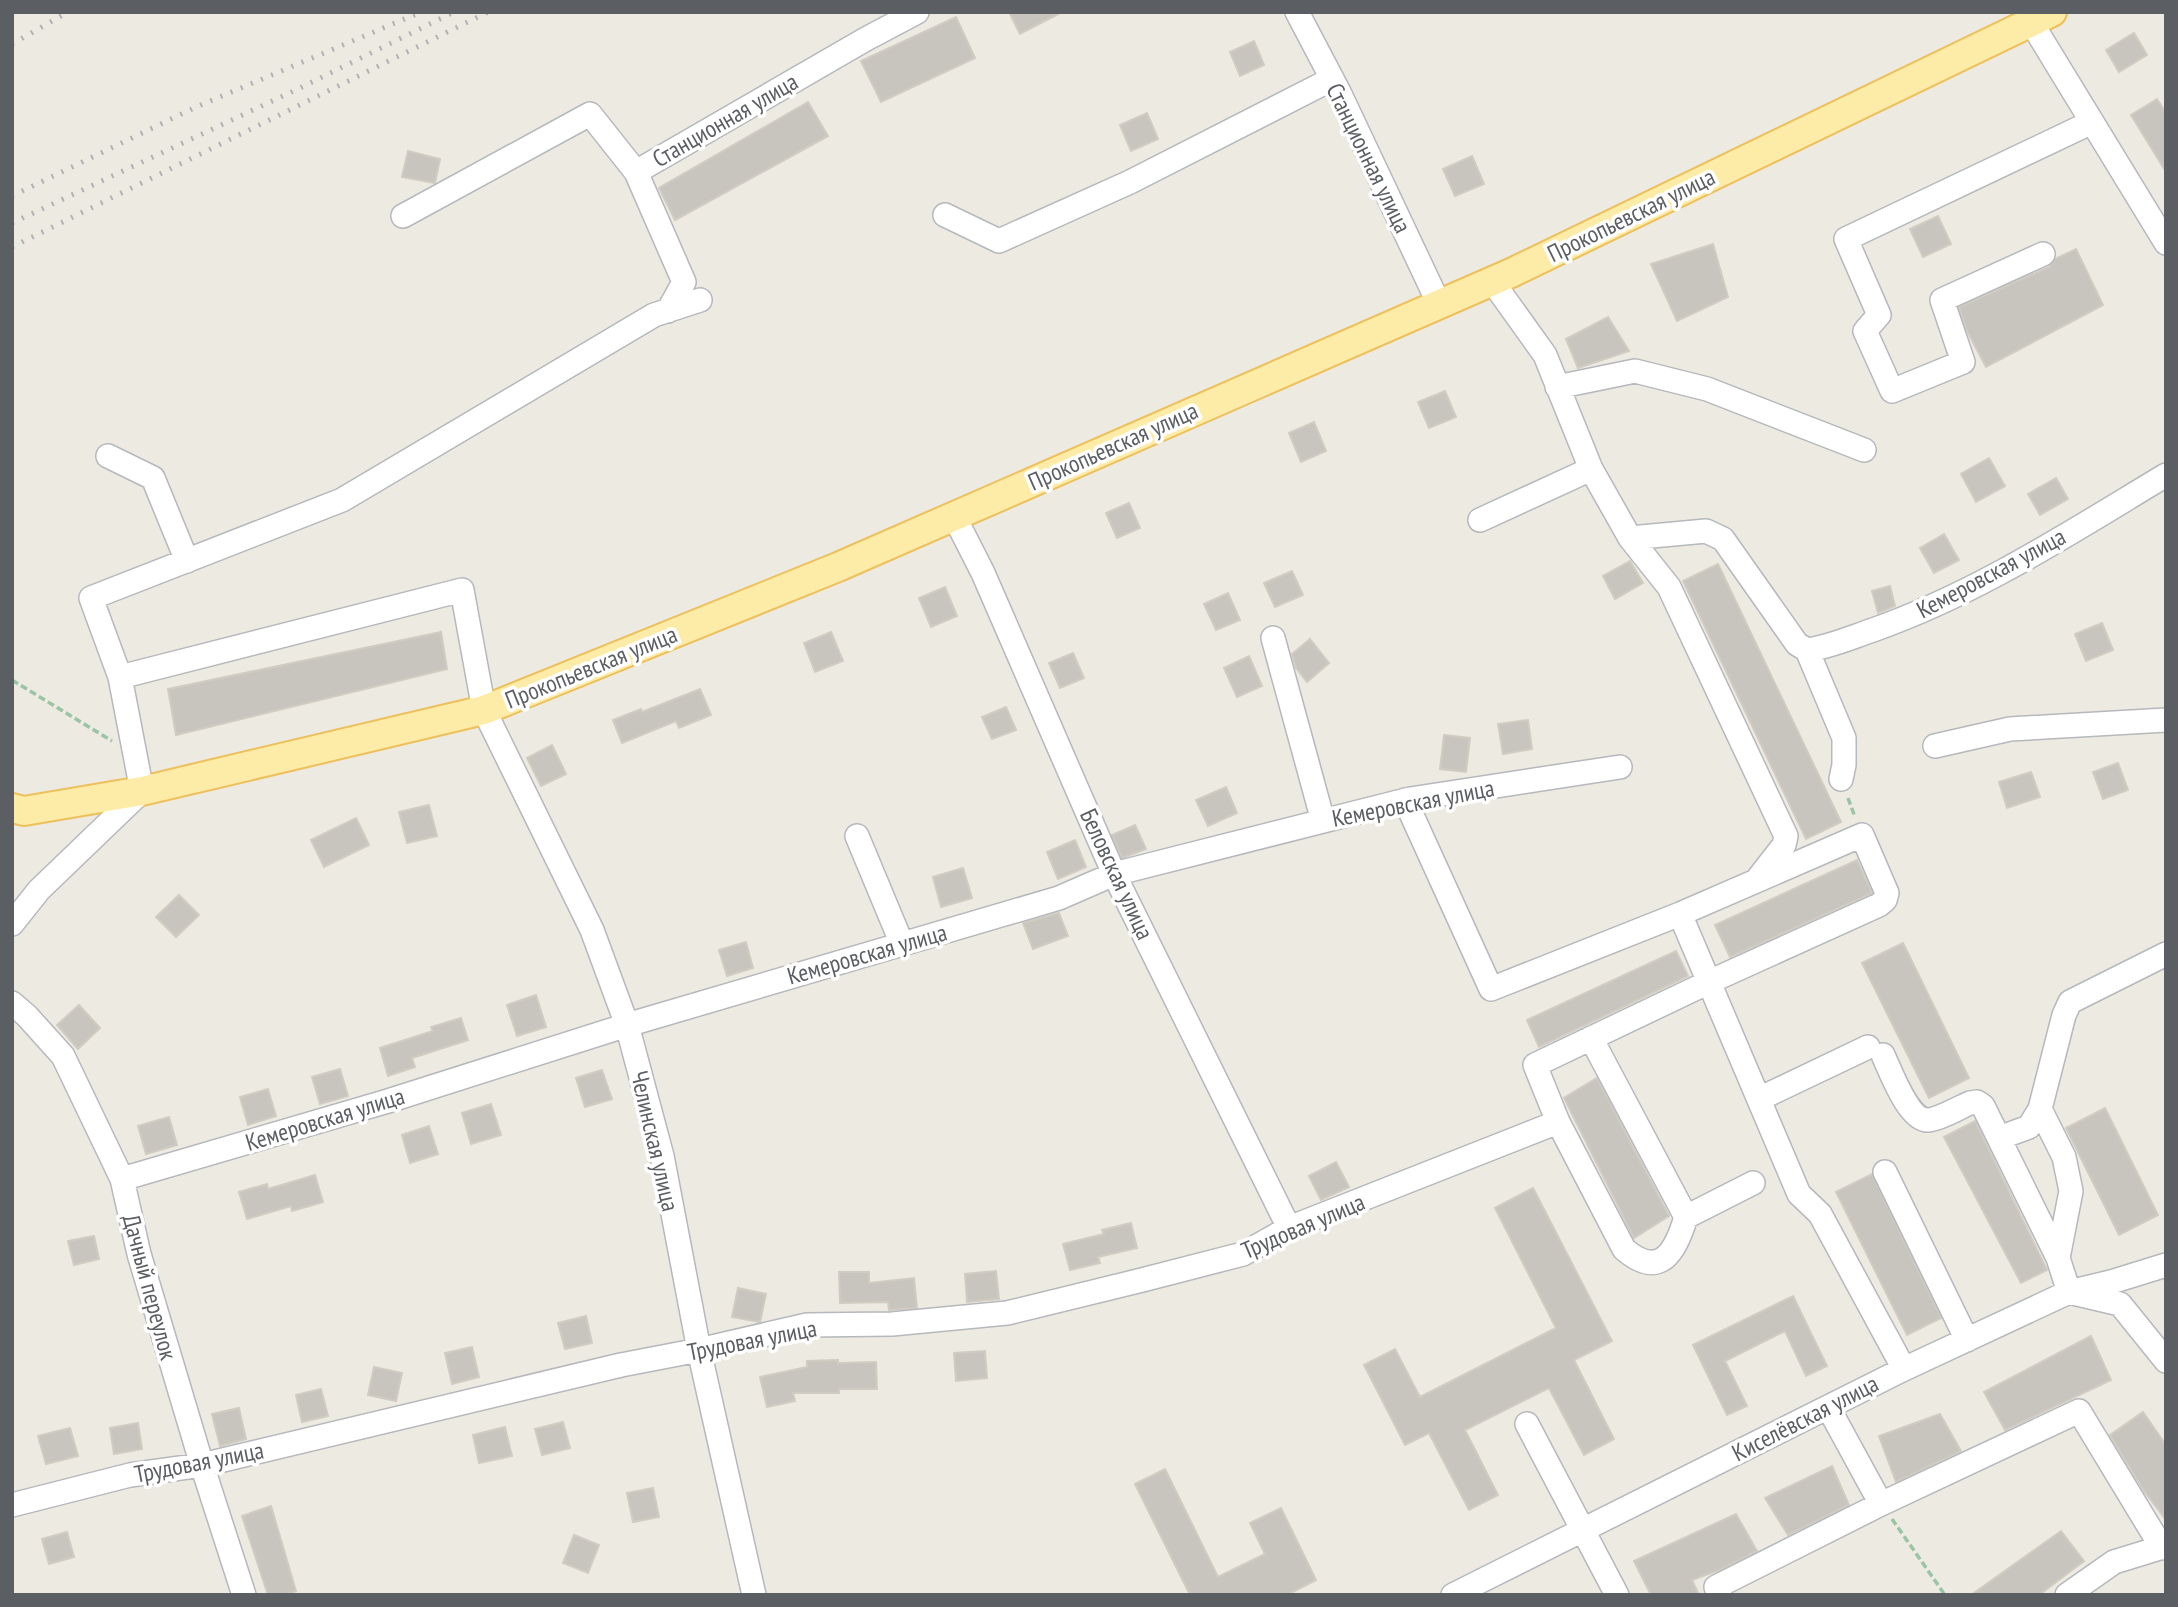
<svg xmlns="http://www.w3.org/2000/svg" width="2178" height="1607" font-family="'PT Sans Narrow',sans-serif">
  <style>
    .building { fill: #c8c5bf; stroke: #d1ccc1; stroke-width: 2 }
    .lines { fill: none; stroke-linecap: round; stroke-linejoin: round }
    .minor-casing { stroke: #b5b8bc; stroke-width: 26 }
    .major-casing { stroke: #edc05b; stroke-width: 32 }
    .path { stroke: #99c5a4; stroke-width: 3.5; stroke-dasharray: 7 3.5; stroke-linecap: butt }
    .minor { stroke: #fff; stroke-width: 23 }
    .major { stroke: #fdeca8; stroke-width: 28 }
    .rail { stroke: #b1b2b3; stroke-width: 5; stroke-dasharray: 2 9; stroke-linecap: butt }
    .labels { text-anchor: middle; dominant-baseline: central; stroke-width: 7; stroke-linejoin: round; paint-order: stroke }
    .street-label { font-size: 24px; fill: #5b5e63; stroke: #fff }
  </style>
  <rect width="100%" height="100%" fill="#edeae2"/>
  <path class="building" d="M1009,12H1062L1020,34Z
    M956,17L975,58L881,102L861,61Z
    M2134,33L2147,55L2119,72L2106,50Z
    M1254,41L1264,65L1240,76L1230,52Z
    M2157,99L2166,113V172L2131,115Z
    M808,102L828,136L675,220L659,188Z
    M1147,113L1158,139L1131,151L1120,125Z
    M408,151L440,159L435,183L402,177Z
    M1472,156L1484,184L1455,196L1443,169Z
    M1938,216L1951,244L1923,257L1910,229Z
    M1713,244L1728,297L1677,321L1651,264Z
    M2076,249L2103,305L1986,367L1967,331L1959,307L2049,267L2055,259Z
    M1608,317L1629,351L1578,368L1566,339Z
    M1445,391L1456,417L1429,428L1418,402Z
    M1314,422L1326,451L1301,462L1289,433Z
    M1989,458L2005,486L1976,502L1961,474Z
    M2056,478L2068,499L2040,515L2028,494Z
    M1129,503L1140,528L1117,538L1106,513Z
    M1944,534L1959,560L1934,573L1920,548Z
    M1630,561L1643,583L1615,599L1603,576Z
    M1718,564L1841,822L1806,839L1683,581Z
    M1292,571L1303,595L1275,607L1264,583Z
    M1890,586L1895,606L1878,613L1872,591Z
    M945,587L957,616L931,627L919,598Z
    M1228,593L1240,620L1216,630L1204,604Z
    M2102,623L2113,650L2086,661L2075,634Z
    M441,632L447,669L176,735L168,689Z
    M831,632L843,661L815,672L804,643Z
    M1310,639L1329,663L1307,682L1296,668L1292,654Z
    M1073,653L1084,678L1060,688L1049,663Z
    M1249,656L1262,686L1237,697L1224,668Z
    M700,689L711,715L679,728L676,721L622,743L613,720L641,709L642,712Z
    M1006,707L1016,730L992,739L982,717Z
    M1528,720L1532,749L1503,754L1498,724Z
    M1444,735L1470,738L1466,772L1440,769Z
    M552,745L566,774L541,786L527,758Z
    M2118,763L2128,790L2103,799L2093,772Z
    M2031,772L2040,797L2007,808L1999,782Z
    M1226,787L1237,813L1208,826L1196,800Z
    M429,805L437,836L407,843L399,812Z
    M356,818L369,845L324,867L311,840Z
    M1135,825L1146,849L1122,858L1112,835Z
    M1075,840L1086,867L1058,879L1047,852Z
    M1857,860L1872,893L1730,957L1715,925Z
    M963,868L972,898L941,907L933,877Z
    M179,895L199,915L176,937L156,917Z
    M1059,913L1068,936L1033,949L1023,923Z
    M746,942L753,968L727,976L719,950Z
    M1903,943L1969,1078L1929,1098L1862,963Z
    M1676,951L1688,976L1539,1047L1527,1020Z
    M536,995L546,1027L517,1036L507,1005Z
    M79,1005L100,1028L78,1049L57,1025Z
    M461,1018L468,1040L412,1058L415,1067L388,1076L380,1048L433,1031L431,1027Z
    M340,1069L348,1096L320,1104L312,1077Z
    M602,1070L612,1099L585,1107L576,1078Z
    M1597,1078L1669,1216L1634,1238L1564,1098Z
    M268,1089L276,1116L248,1125L240,1097Z
    M491,1104L501,1135L471,1144L462,1113Z
    M2105,1108L2158,1215L2119,1235L2066,1128Z
    M169,1117L177,1145L146,1154L138,1126Z
    M1975,1121L2047,1270L2021,1283L1944,1137Z
    M429,1126L438,1154L410,1163L402,1135Z
    M1336,1162L1349,1187L1321,1200L1309,1176Z
    M1872,1174L1941,1318L1907,1335L1836,1192Z
    M315,1175L323,1202L292,1211L291,1206L247,1219L239,1192L267,1184L268,1189Z
    M1533,1188L1612,1341L1574,1360L1614,1439L1584,1455L1549,1388L1465,1430L1498,1495L1469,1510L1429,1433L1405,1445L1364,1365L1395,1349L1420,1397L1556,1328L1495,1208Z
    M1131,1223L1137,1248L1098,1257L1100,1263L1070,1270L1063,1244L1104,1234L1102,1230Z
    M94,1236L99,1259L74,1265L68,1241Z
    M996,1271L999,1299L967,1302L965,1274Z
    M839,1272H869V1283L914,1278L917,1308L889,1310L888,1302L840,1303Z
    M738,1288L766,1294L760,1322L732,1317Z
    M1793,1296L1827,1366L1806,1376L1785,1331L1725,1361L1747,1406L1727,1415L1693,1345Z
    M586,1316L592,1343L565,1349L558,1323Z
    M2091,1336L2111,1380L2005,1430L1984,1392Z
    M472,1347L479,1377L452,1384L445,1353Z
    M985,1351L987,1378L956,1381L954,1353Z
    M838,1360V1363L876,1362L877,1389H839V1393H793L795,1401L767,1407L760,1377L807,1367V1361Z
    M374,1367L402,1373L396,1401L368,1395Z
    M321,1389L328,1416L302,1422L296,1395Z
    M239,1408L246,1439L220,1446L212,1414Z
    M2143,1412L2166,1445V1520L2144,1491L2110,1435Z
    M1940,1414L1961,1451L1896,1482L1879,1436Z
    M563,1422L570,1448L542,1455L535,1429Z
    M138,1423L142,1449L114,1454L110,1428Z
    M505,1427L512,1456L479,1463L473,1435Z
    M70,1428L78,1456L46,1464L38,1436Z
    M1832,1466L1849,1505L1788,1535L1765,1498Z
    M1165,1469L1218,1577L1265,1554L1250,1523L1281,1508L1316,1580L1287,1595H1190L1135,1484Z
    M653,1488L659,1517L633,1522L627,1493Z
    M271,1506L296,1591L284,1595H268L242,1516Z
    M1736,1514L1757,1551L1719,1570L1692,1580L1699,1595H1651L1634,1561Z
    M2061,1531L2084,1561L2039,1595H1971Z
    M67,1532L74,1557L49,1564L42,1539Z
    M574,1535L599,1545L588,1573L563,1563Z"/>
  <g class="lines">
    <defs>
      <path id="minor" d="M1297,12L1339,92L1439,304
        M2031,22L2166,243
        M636,172L866,39L917,12
        M945,215L999,241L1130,182L1332,79
        M403,216L590,114L636,172L684,282L668,311
        M2043,254L1942,300L1963,362L1892,391L1865,331L1879,315L1846,239L2092,122
        M1492,281L1545,355L1591,469L1630,538L1669,587L1786,836L1784,845L1756,881
        M1557,387L1635,371L1707,389L1864,450
        M108,456L153,478L187,561
        M954,516L983,573L1114,874L1289,1228
        M1480,520L1591,469
        M1630,538L1706,531L1723,539L1797,644L1807,650L1844,738V765L1841,779
        M1273,638L1323,821
        M1807,650C1830,647 1852,637 1873,630C1978,593 2071,532 2166,475
        M120,677L462,590L484,710L592,930L627,1025L662,1156L699,1350L754,1595
        M1935,746L2010,729L2166,720
        M1405,800L1491,989L1680,914L1862,835L1887,893L1885,900L1879,905L1709,982L1535,1065L1558,1122L1624,1249C1661,1281 1676,1250 1686,1217
        M857,836L902,944
        M1680,914L1799,1194L1820,1214L1904,1369
        M12,924L39,890L142,791L120,677L91,598L342,500L654,315L700,300
        M12,1003L27,1016L63,1056L122,1179L139,1254L202,1465L244,1595
        M1591,1038L1686,1217L1753,1183
        M1883,1055C1890,1070 1909,1122 1929,1120C1942,1118 1958,1108 1970,1103L1977,1102L1983,1106L2058,1258L2069,1292L2120,1304L2166,1361
        M1759,1099L1868,1047
        M2040,1109L2064,1157L2071,1191L2058,1258
        M1999,1138L2029,1127L2040,1109L2064,1015L2070,1002L2166,954
        M1885,1172L1967,1340
        M122,1179L388,1101L627,1025L1059,898L1114,874L1410,799L1620,767
        M1828,1407L1881,1504
        M1527,1424L1617,1595
        M12,1505L130,1475L202,1465L621,1365L699,1350L807,1325L892,1324L1007,1313L1142,1280L1243,1254L1289,1228L1558,1122
        M1453,1595L1904,1369L2069,1292L2111,1282L2166,1265
        M1720,1595L1716,1587L1881,1504L2079,1411L2162,1548
        M2067,1595L2114,1562L2166,1546"/>
      <path id="major" d="M12,808L24,811L142,791L484,710L838,567L1511,273L2052,12"/>
    </defs>
    <use href="#minor" class="minor-casing"/>
    <use href="#major" class="major-casing"/>
    <path class="path" d="M12,680L112,741
      M1848,798L1855,817
      M1892,1519L1945,1595"/>
    <use href="#minor" class="minor"/>
    <use href="#major" class="major"/>
    <path class="rail" d="M12,44L68,12
      M12,196L196,107L421,12
      M12,223L300,88L454,12
      M12,247L488,12"/>
  </g>
  <g class="labels">
    <g class="street-label">
      <text transform="translate(725 120) rotate(-30)">Станционная улица</text>
      <text transform="translate(1369 158) rotate(64)">Станционная улица</text>
      <text transform="translate(1631 215) rotate(-26)">Прокопьевская улица</text>
      <text transform="translate(1113 446) rotate(-24)">Прокопьевская улица</text>
      <text transform="translate(1991 573) rotate(-28)">Кемеровская улица</text>
      <text transform="translate(591 667) rotate(-22)">Прокопьевская улица</text>
      <text transform="translate(1413 803) rotate(-11)">Кемеровская улица</text>
      <text transform="translate(1117 874) rotate(65)">Беловская улица</text>
      <text transform="translate(867 954) rotate(-16)">Кемеровская улица</text>
      <text transform="translate(325 1119) rotate(-17)">Кемеровская улица</text>
      <text transform="translate(655 1141) rotate(77)">Челинская улица</text>
      <text transform="translate(1303 1226) rotate(-23)">Трудовая улица</text>
      <text transform="translate(150 1287) rotate(75)">Дачный переулок</text>
      <text transform="translate(752 1340) rotate(-11)">Трудовая улица</text>
      <text transform="translate(1805 1418) rotate(-27)">Киселёвская улица</text>
      <text transform="translate(199 1462) rotate(-11)">Трудовая улица</text>
    </g>
  </g>
  <rect width="2178" height="1607" fill="none" stroke="#5b5e63" stroke-width="28"/>
</svg>
